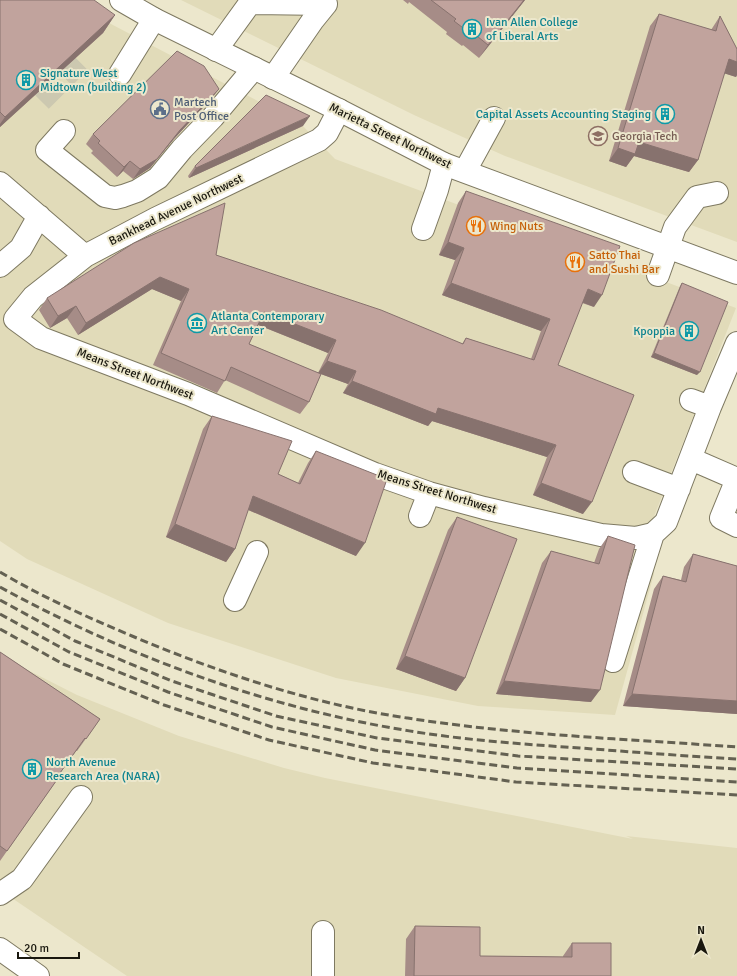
<svg xmlns="http://www.w3.org/2000/svg" width="737" height="976" font-family="Signika,sans-serif">
  <style>
    .built { fill: #e1dbb9 }
    .lines { fill: none; stroke-linecap: round; stroke-linejoin: round }
    .minor-tunnel { stroke: #ccc8b0; stroke-width: 22; stroke-dasharray: 22 11; stroke-linecap: butt }
    .minor-casing { stroke: #7e7961; stroke-width: 24 }
    .major-casing { stroke: #7e7961; stroke-width: 24 }
    .highway-casing { stroke: #7e7961; stroke-width: 24 }
    .minor { stroke: #fff; stroke-width: 22 }
    .major { stroke: #fff; stroke-width: 22 }
    .highway { stroke: #fff; stroke-width: 22 }
    .rail { stroke: #646152; stroke-width: 3; stroke-dasharray: 8 4; stroke-linecap: butt }
    .wall { fill: #a68c87; fill-rule: evenodd }
    .shaded-wall { fill: #87726e }
    .building { fill: #c1a39d; stroke: #87726e }
    .labels { text-anchor: middle; dominant-baseline: central; stroke-width: 4; stroke-linejoin: round; paint-order: stroke }
    .culture-label { font-size: 12px; fill: #0d838f; stroke: #ece7cc; text-anchor: start }
    .service-label { font-size: 12px; fill: #4e5e75; stroke: #ece7cc; text-anchor: start }
    .street-label { font-size: 12px; fill: #19170e; stroke: #ece7cc }
    .education-label { font-size: 12px; fill: #785e54; stroke: #ece7cc; text-anchor: start }
    .food-label { font-size: 12px; fill: #c56008; stroke: #ece7cc; text-anchor: start }
  </style>
  <rect width="100%" height="100%" fill="#ece7cc"/>
  <path class="built" d="M0,0L90,13L300,123L335,159L736,308L651,524L654,574L615,715L478,706L336,678L168,623L27,559L0,541Z
    M181,0H737V242L505,156L414,115Z
    M0,656L77,695L179,736L284,768L325,778L633,839L626,836L737,848V976H127L0,890Z"/>
  <g class="lines">
    <path class="minor-tunnel" d="M41,101L84,58"/>
    <defs>
      <path id="minor" d="M216,50L250,3L326,4
        M120,74L154,19
        M273,78L313,20L326,4
        M339,110L327,133L319,140L155,219L85,256L33,297L15,319L41,338L188,394L375,474L429,493L484,508L601,535L636,538L653,534L666,522L710,407L737,343
        M64,131L47,150L105,196L115,198L123,196L137,191L158,178L182,149L213,117L254,68
        M465,171L494,118
        M0,183L85,256
        M423,229L437,190L444,164
        M0,266L21,248L39,216
        M658,275L675,227L697,197L717,193
        M691,400L710,407
        M691,459L737,479L721,518L737,526
        M634,472L679,489
        M420,516L429,493
        M235,600L257,552
        M613,661L653,534
        M0,894L22,879L81,797
        M323,976V932"/>
      <path id="major" d="M121,0L154,19L339,110L444,164L737,273"/>
      <path id="highway" d="M0,949L38,976"/>
    </defs>
    <use href="#minor" class="minor-casing"/>
    <use href="#major" class="major-casing"/>
    <use href="#highway" class="highway-casing"/>
    <use href="#minor" class="minor"/>
    <use href="#major" class="major"/>
    <use href="#highway" class="highway"/>
    <path class="rail" d="M0,572C42,597 87,617 132,636C220,673 312,704 407,718C516,735 627,739 737,747
      M0,587C124,655 264,707 404,730C462,740 521,744 580,748C632,752 685,756 737,759
      M0,600L75,641L172,681L276,716L377,738L518,756L737,769
      M0,614L69,652L168,692L272,727L375,750L517,768L737,782
      M0,629L63,664L164,705L269,740L373,763L516,782L737,795"/>
  </g>
  <path class="wall" d="M0,0L115,15L103,33L0,127Z
    M403,0H525L479,58L463,45L462,46L446,34L447,32L409,2L408,4Z
    M659,14L711,30L720,16L737,49V75L736,77L724,73L698,160L689,172L634,156L626,167L609,161L650,26Z
    M212,98L173,140L150,168L133,179L123,171L117,177L91,153L93,151L86,144L93,134Z
    M303,126L189,178L188,176L195,166Z
    M466,191L594,307L582,303L558,365L583,514L533,495L547,457L432,421L428,426L343,393L348,384L321,374L309,402L300,414L225,380L217,393L153,365L181,301L152,289L78,335L67,318L50,328L39,310L47,298L216,255L462,344L466,338L531,359L541,331L442,295L455,260L439,255L458,203ZM258,325L328,353L318,373L249,344Z
    M682,283L697,375L651,357L680,286Z
    M212,416L278,474L298,483L308,463L316,451L356,556L248,510L235,549L226,562L166,537L203,429Z
    M457,517L465,678L456,691L396,669L448,530Z
    M608,536L591,702L496,694L542,563L551,551L594,563L599,549Z
    M693,554L737,566V714L623,706L654,589L663,576L681,580L684,567Z
    M0,652L100,719L77,751H76L60,773L61,774L0,861Z
    M415,926L480,956L563,957V956L572,943L611,976H405L406,939Z"/>
  <path class="shaded-wall" d="M524,0H525L479,58L488,45Z
    M115,15L103,33L0,127V124L5,117Z
    M729,59L737,62V75L736,77L720,72Z
    M219,89L212,98L173,140L150,168L133,179L140,169Z
    M310,116L303,126L189,178L196,168Z
    M639,142L698,160L689,172L634,156L626,167L609,161L618,148Z
    M130,161L123,171L117,177L124,167Z
    M448,242L464,248L455,260L439,255Z
    M160,277L189,289L181,301L152,289L78,335L86,323Z
    M451,283L550,319L541,331L442,295Z
    M588,289L602,295L594,307L579,301Z
    M76,306L67,318L50,328L58,316Z
    M264,312L336,340L328,353L256,324Z
    M654,353L700,372L697,375L651,357Z
    M327,361L356,371L348,384L318,373Z
    M352,381L438,408L556,445L547,457L432,421L428,426L343,393Z
    M541,483L592,502L583,514L533,495Z
    M253,496L365,543L356,556L244,508Z
    M175,524L235,549L226,562L166,537Z
    M405,656L465,678L456,691L396,669Z
    M504,681L600,690L591,702L496,694Z
    M632,694L737,701V714L623,706Z"/>
  <path class="building" d="M0,0H94L115,15L5,117L0,112Z
    M431,0H524L488,45L472,32L471,34L454,21L456,19Z
    M659,14L716,31L720,16L737,49V62L729,59L698,160L639,142L635,154L618,148Z
    M177,51L204,66L219,89L180,130L157,159L140,169L130,161L124,167L98,143L100,141L93,134Z
    M266,95L310,116L196,168L195,166Z
    M466,191L620,246L602,295L588,289L558,365L634,395L592,502L541,483L556,445L438,408L436,414L352,381L356,371L327,361L336,340L264,312L249,344L321,374L309,402L231,367L225,381L161,353L189,289L160,277L86,323L76,306L58,316L47,298L134,243L225,203L216,255L381,310L463,344L466,338L534,360L550,319L451,283L464,248L448,242Z
    M682,283L728,302L700,372L654,353Z
    M212,416L292,441L278,474L300,484L316,451L387,479L365,543L253,496L235,549L175,524Z
    M457,517L517,539L465,678L405,656Z
    M608,536L635,545L600,690L504,681L551,551L599,564Z
    M693,554L737,566V701L632,694L663,576L686,582Z
    M0,652L100,719L86,739L85,738L60,773L61,774L7,851L0,846Z
    M415,926L480,927V956L572,957V943H611V976H414Z"/>
  <defs>
    <symbol id="building-ring" viewBox="-11 -11 22 22"><circle r="9.5" fill="#ece7cc" stroke="#0f9aa8" stroke-width="1.5"/><path d="M-4-6H4V6H1V3H-1V6H-4ZM-2.5-4.3h1.7v1.8h-1.7ZM.8-4.3h1.7v1.8H.8ZM-2.5-1h1.7V.8h-1.7ZM.8-1h1.7V.8H.8Z" fill="#0f9aa8"/></symbol>
    <symbol id="civic-ring" viewBox="-11 -11 22 22"><circle r="9.5" fill="#ece7cc" stroke="#5c6f8a" stroke-width="1.5"/><path d="M-.6-6.5H3V-4.5H.6V-3L4-1V1h2V6H-6V1h2V-1L-.6-3ZM-1.2 2.5V6h2.4V2.5Z" fill="#5c6f8a"/></symbol>
    <symbol id="university-ring" viewBox="-11 -11 22 22"><circle r="9.5" fill="#ece7cc" stroke="#8d6e63" stroke-width="1.5"/><path d="M0-5L7-2L0 1L-7-2ZM-4 1L0 2.5L4 1V4Q0 6-4 4Z" fill="#8d6e63"/></symbol>
    <symbol id="restaurant-ring" viewBox="-11 -11 22 22"><circle r="9.5" fill="#ece7cc" stroke="#e8710a" stroke-width="1.5"/><path d="M-5-6h1v4h1v-4h1v4h1v-4h1v5L-1.5 .5V6h-2V.5L-5-1ZM5-6V6H3V1.5H1.5Q1.5-4 5-6Z" fill="#e8710a"/></symbol>
    <symbol id="museum-ring" viewBox="-11 -11 22 22"><circle r="9.5" fill="#ece7cc" stroke="#0f9aa8" stroke-width="1.5"/><path d="M0-6L6-3V-2H-6V-3ZM-5-1h2V3h-2ZM-1-1h2V3h-2ZM3-1h2V3H3ZM-6 4H6V6H-6Z" fill="#0f9aa8"/></symbol>
  </defs>
  <g fill-rule="evenodd">
    <use href="#building-ring" x="461" y="18" width="22" height="22"/>
    <use href="#building-ring" x="15" y="69" width="22" height="22"/>
    <use href="#civic-ring" x="149" y="98" width="22" height="22"/>
    <use href="#building-ring" x="654" y="103" width="22" height="22"/>
    <use href="#university-ring" x="587" y="125" width="22" height="22"/>
    <use href="#restaurant-ring" x="465" y="215" width="22" height="22"/>
    <use href="#restaurant-ring" x="564" y="251" width="22" height="22"/>
    <use href="#museum-ring" x="186" y="312" width="22" height="22"/>
    <use href="#building-ring" x="678" y="320" width="22" height="22"/>
    <use href="#building-ring" x="21" y="758" width="22" height="22"/>
  </g>
  <g class="labels">
    <g class="culture-label">
      <text x="486" y="22">Ivan Allen College<tspan x="486" dy="14">of Liberal Arts</tspan></text>
      <text x="40" y="73">Signature West<tspan x="40" dy="14">Midtown (building 2)</tspan></text>
      <text x="651" y="114" text-anchor="end">Capital Assets Accounting Staging</text>
      <text x="211" y="316">Atlanta Contemporary<tspan x="211" dy="14">Art Center</tspan></text>
      <text x="675" y="331" text-anchor="end">Kpoppia</text>
      <text x="46" y="762">North Avenue<tspan x="46" dy="14">Research Area (NARA)</tspan></text>
    </g>
    <g class="service-label">
      <text x="174" y="102">Martech<tspan x="174" dy="14">Post Office</tspan></text>
    </g>
    <g class="street-label">
      <text transform="translate(390 136) rotate(26)">Marietta Street Northwest</text>
      <text transform="translate(176 210) rotate(-26)">Bankhead Avenue Northwest</text>
      <text transform="translate(135 374) rotate(21)">Means Street Northwest</text>
      <text transform="translate(437 492) rotate(17)">Means Street Northwest</text>
    </g>
    <g class="education-label">
      <text x="612" y="136">Georgia Tech</text>
    </g>
    <g class="food-label">
      <text x="490" y="226">Wing Nuts</text>
      <text x="589" y="255">Satto Thai<tspan x="589" dy="14">and Sushi Bar</tspan></text>
    </g>
  </g>
  <g transform="translate(701 940)" stroke="#ece7cc" stroke-width="3" paint-order="stroke">
  <path d="M0-3L7 15L0 10L-7 15Z" fill="#19170e"/>
  <text y="-6" font-size="11" font-weight="bold" text-anchor="middle" fill="#19170e">N</text>
  </g>
  <path d="M18 952v6h61v-6" fill="none" stroke="#19170e" stroke-width="2"/>
  <text x="24" y="952" font-size="12" fill="#19170e" stroke="#ece7cc" stroke-width="3" paint-order="stroke">20 m</text>
</svg>
